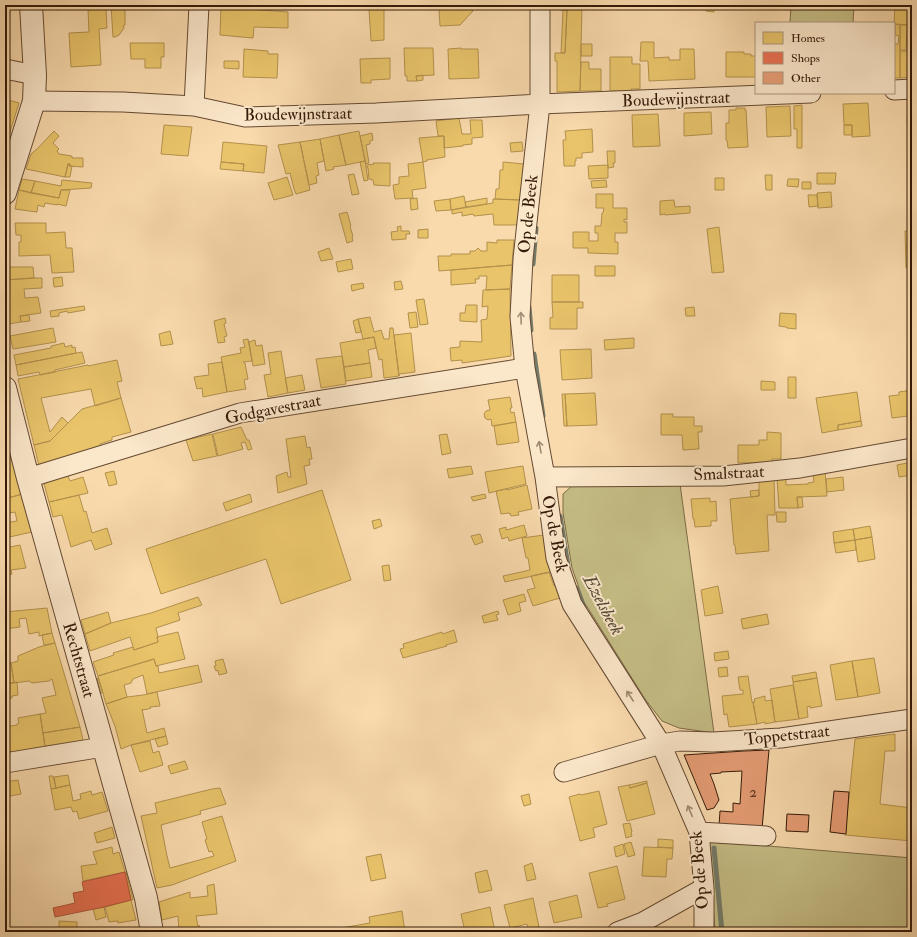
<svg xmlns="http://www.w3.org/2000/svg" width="917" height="937" font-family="'IM FELL Double Pica',serif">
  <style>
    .green { fill: #c5bd85; stroke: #7c6c47 }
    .homes { fill: #e9c46a; stroke: #b3914d }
    .shops { fill: #e76f51; stroke: #b1563b }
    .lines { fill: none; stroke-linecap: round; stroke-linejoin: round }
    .stream { stroke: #747b69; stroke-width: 5 }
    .building { fill: #e69c74; stroke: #341a09 }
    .minor-casing { stroke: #654a32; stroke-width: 21 }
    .tertiary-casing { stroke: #654a32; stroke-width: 24 }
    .minor { stroke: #fbe7ca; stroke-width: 19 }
    .tertiary { stroke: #fbe7ca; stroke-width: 22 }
    .oneway { stroke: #a18b73 }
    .labels { text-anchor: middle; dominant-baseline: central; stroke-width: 4; stroke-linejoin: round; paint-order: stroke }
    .number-label { font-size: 15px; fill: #603a24 }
    .street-label { font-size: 17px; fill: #341a09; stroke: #fbe7ca }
    .water-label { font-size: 18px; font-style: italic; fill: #544a39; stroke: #fbe7ca }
  </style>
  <rect width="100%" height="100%" fill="#f9daad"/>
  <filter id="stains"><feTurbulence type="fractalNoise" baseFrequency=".005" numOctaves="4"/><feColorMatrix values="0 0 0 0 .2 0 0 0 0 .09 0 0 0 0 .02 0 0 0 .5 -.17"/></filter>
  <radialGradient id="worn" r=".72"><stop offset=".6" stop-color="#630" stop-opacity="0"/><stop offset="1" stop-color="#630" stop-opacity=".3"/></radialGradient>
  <path class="green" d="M791,5H854L853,23H790Z
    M574,484H680L714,733L679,728L662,721L645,699L584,602L572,568L563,513V494Z
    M708,841L912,858V932H715Z"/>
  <path class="homes" d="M111,5H125V25L123,26L124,28L119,35L115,37H113Z
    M289,5H310V7H289Z
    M457,5H466L473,11L460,25L440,26L439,8L455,7Z
    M560,5H582L580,91L557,92V61H555V53H565L567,10H560Z
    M706,5H714V12L706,11Z
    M895,5L912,6V25L894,24Z
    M221,7L288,12V28L254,27L253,38L220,35Z
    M106,8L107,28L99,29L101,65L71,67L69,33L89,32L88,9Z
    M369,9H384V40L371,41Z
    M563,10H567L565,53H561Z
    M895,24L900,25V78H894V44H898L899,36L895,35Z
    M900,25H912L911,31H907L906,50H900Z
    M641,42H654V58L669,57V60H680V49H694L695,79L649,81L648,61H640Z
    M130,43H164V57H161V68H145V59H131Z
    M581,44H592V56H581Z
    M404,48H433L434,75L416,76L417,81H407V76H405Z
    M461,48V49H478L479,78L449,79L448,49Z
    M244,49L268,51V54H278L277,78L243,77Z
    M900,51H912V77L900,78Z
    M726,52H744V54H751V56H756V77H726Z
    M610,57H632V64H640V89H631V91H610Z
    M390,58V79L371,80V83H361L360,59Z
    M224,61H239V69L224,68Z
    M581,62H589V69H601V91H580Z
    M423,75V80L417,81L416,76Z
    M5,99L19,103L9,135L5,134Z
    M868,103L870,136L852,137V125H844L843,104Z
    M802,105V148H797V129H794V106Z
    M790,106L791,136L767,137L766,107Z
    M736,108H745V110H746L748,147L728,148L727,140H726V123H729V110H736Z
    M711,112L712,134L684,136V113Z
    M658,114L660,146L633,147L632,115Z
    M459,118L462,134H471L470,120H482L483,137L472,138V144L463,145V146L444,148V136H438L436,121Z
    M907,118H912V157L909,158Z
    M164,125L192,127L188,156L161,154Z
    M844,125H852V135H844Z
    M592,129L593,152L582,153V158H576V161H575V166H564L563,140H566L565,131Z
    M54,131L59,136L53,143L59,149L57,151L59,154L72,156V158H83V167L69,166L70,164H68L65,177L26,169L31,154L37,149Z
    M359,131L365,161L346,165L339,135Z
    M372,133L373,140L370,141V144L366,145L369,163L366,164L360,136Z
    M339,135L346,165L333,167L334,169L326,171L320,139Z
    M444,136L445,157L427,160V161L423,162L419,138Z
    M320,139L324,161L317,163L319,175L316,176L317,183L309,185L300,142Z
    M223,142L267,146L264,173L243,171L244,164L221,162Z
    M300,142L310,190L296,194L294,189L290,173L286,174L278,145Z
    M522,142L523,151L511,152L510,143Z
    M607,151H615V163H613L614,167L608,168Z
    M365,161L368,180L364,181L360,162Z
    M221,162L244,164L243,171L220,169Z
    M423,162L426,188L412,190L413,198L395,199L393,185L399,184V177L409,176L408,164Z
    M503,162L524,164L521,200L495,199L496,189H499L500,170H503Z
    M373,163H390V186L374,185L373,180L369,179L368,168H367V165L374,164Z
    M68,164H70L69,166H72L70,177H65Z
    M608,165V178L589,179L588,166Z
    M817,173H836L835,184H817Z
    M354,174L359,194L352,195L348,175Z
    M765,175H772V190H766Z
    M287,177L293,195L274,200L268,183Z
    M715,178H724V190H715Z
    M22,179L35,181L31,193L19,190Z
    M788,179H799L798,187L787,186Z
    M62,180L92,183L91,188L61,190L59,198L31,193L35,181L61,186Z
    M606,180L607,187L592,188L591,181Z
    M802,182H811V189H802Z
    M19,190L59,198L61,190H70L66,206L57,204V205L45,203L44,207L38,205L37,212L15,209Z
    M831,192L832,207L818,208L817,193Z
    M596,194H613V208H627V220L624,219V222H627V233H615V242H618V254L588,253V248H573V232H589V241H598V233H595V226H601L602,213H603L604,208H596Z
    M808,195H817L818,206L809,207Z
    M464,196L466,207L451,210L450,199Z
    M417,198L418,209L411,210L410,199Z
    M487,198V204L466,207L465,202Z
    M450,199L451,210L436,211L434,201Z
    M493,199L521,200L517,225H494L493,214L474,216L473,214L462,216V212L452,214V210L493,203Z
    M674,200L675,207L690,206V213L665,215V214L660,215V201Z
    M347,212L351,226L350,227L353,236L352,237L353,241L347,243L339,214Z
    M15,223H46V233L65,232L66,248H72L74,272L52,273L50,255L19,256V242H21V235H16Z
    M401,226V231H409L410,234H406V239L392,240L391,232L398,231L397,227Z
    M719,227L724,272L712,273L707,229Z
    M428,229V238H418V230Z
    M905,231L912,232V268H906Z
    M497,240H514L512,265L439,271L438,256H451V254H470V251H475L478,248L481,251H487V242L497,243Z
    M329,248L333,259L321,261L318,252Z
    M351,259L353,269L338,272L336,262Z
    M512,265L510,289L486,290L487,276H479V279H475L476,283L451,285V270Z
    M595,266H615V276H595Z
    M6,267H33L34,278L5,280Z
    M552,275H579V302H552Z
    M62,277L63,286L54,287L53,278Z
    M34,278H42V288L24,289L25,298L38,297L41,313L20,316L21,322L8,324L5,301V280Z
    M401,281L403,289L395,290L394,282Z
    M363,283L364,288L352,291L351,285Z
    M510,289L511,356L462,363V360L451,361L450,348L460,347V341L482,342L481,320L487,319L488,306L482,307L483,290Z
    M424,299L428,324L420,325L416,300Z
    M552,302H583V308H577V329H550V318L553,317Z
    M466,305H477V322L460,321V313H465Z
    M84,306L85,310L68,313L67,311L59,313V316L51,317L50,311Z
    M694,307L695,316H686L685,308Z
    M416,312L418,327L410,328L408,313Z
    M780,313L796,314V329L787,328L786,327L779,326Z
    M29,315L30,321L21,322L20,316Z
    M370,317L374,332L381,330L384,339H389L390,328H393L399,376L384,378L382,359L379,360L374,337L363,339L358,319Z
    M225,318L226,323L224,324L227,336L224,337L225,342L218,343L214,321Z
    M358,319L361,332L356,333L353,321Z
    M53,328L56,342L13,349L10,336Z
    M170,331L173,344L161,346L159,334Z
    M411,333L415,372L399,374V376L394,335Z
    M374,337L376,348L368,350L370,363L344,367L340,343Z
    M634,338V348L605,350L604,340Z
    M248,339L252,361L243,362L244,363H245L248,379L244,380L246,389L227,392L221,357L241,353L240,348L245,347L243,340Z
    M255,340L256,346L262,345L265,364L253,366L249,342Z
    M64,343L65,347L72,345V348L75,347L76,353L16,365L14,355L51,348V346Z
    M591,349L592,378L562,380L560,350Z
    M281,351L288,393L268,397L264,375L271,374L268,353Z
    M82,352L85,363L55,370V372L40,375L39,372L18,376L16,365Z
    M342,356L346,384L321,388L316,359Z
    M117,360L122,381L117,382L121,398L95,406L91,389L41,398L50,432L62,417L68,423L50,441L34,445L18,379L88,365V366Z
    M222,362L227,392L203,397L202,388L197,389L194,377L209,375L208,364Z
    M370,363L372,377L346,381L344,367Z
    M302,375L305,390L288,393L285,378Z
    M788,377H796V398H788Z
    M761,381L775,382V390H761Z
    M912,390V417L909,418L908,416L892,418L889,396L899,395V392Z
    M857,392L861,421L838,425V430L822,433L816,398Z
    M595,393L597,425L567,426L565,394Z
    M562,394H565L567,426H564Z
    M510,397L512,408H510L511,413L514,412L516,422L492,426L491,419L488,420L485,418L484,414L486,411L490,410L488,400Z
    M121,398L131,432L112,437V440L100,444L102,450L40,470L34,445L50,441L82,409Z
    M661,414H673V417H694V426H702V432H698L699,449L683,450L682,435H661Z
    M861,421L862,426L838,430V425Z
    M516,422L519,442L497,445L494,426Z
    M241,427L247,440H249L252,449L248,450L245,442L241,443L243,449L218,456L213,434Z
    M767,432L781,433V459H772V462L738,463V445H759V440H767Z
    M212,434L217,456L193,461L186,440Z
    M447,434L451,453L442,455L439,435Z
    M305,436L307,448L310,447L312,459H309L310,465L304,466L307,484L278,493L276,476L287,472L288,477H291L286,439Z
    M12,455L22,494L5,499V457Z
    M912,462V475L899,477L897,465Z
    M471,466L473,474L449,478L447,469Z
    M523,466L526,484L489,493L485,472Z
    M114,471L117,484L109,486L105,473Z
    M825,471L827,496L797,497L798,508H779L777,478H786V485L808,484V483L814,482L813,472Z
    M67,474L70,481L83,477L88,493L49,502L43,480Z
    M843,477L844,490L827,492L826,479Z
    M759,479H774L775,515H767L769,551L736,554L735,545H734L730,499L759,496Z
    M527,485L532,509L518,512L519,515L511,516L510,513L509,514V513L501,514L496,491L507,489V490Z
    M322,490L351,580L281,604L266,559L161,594L146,549Z
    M759,490V496L751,497L750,491Z
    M22,494L32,532L5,538V523L17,521L15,512L5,514V499Z
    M250,494L252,502L226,511L223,503Z
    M485,494L486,498L473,501L471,497Z
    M79,495L84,512L86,511L92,533L107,528L112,544L95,550L91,540L71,547L62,515L53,517L49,502Z
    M797,497H802L803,507L798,508Z
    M710,498V502L716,501L717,521H711V526L695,527L694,519H693L691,499Z
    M776,512H786V522H777Z
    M380,519L382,526L374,529L372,521Z
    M524,525L527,536L509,541L508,537L502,539L499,529L506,527V530Z
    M870,526L872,537L855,540L853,529Z
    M853,529L855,540L834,543L833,532Z
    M480,534L483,542L475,545L471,536Z
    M544,535L551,572L505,582L503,576L530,570L528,558H526L522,538Z
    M872,537L875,559L858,562L855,540Z
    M855,540L856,550L836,553L834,543Z
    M20,545L26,568L11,570L12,574L5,575V548Z
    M389,565L391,580L384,581L382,566Z
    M549,572L554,586L556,585L560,598L533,606L527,590L535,588L531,576Z
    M718,586L723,613L705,616L701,590Z
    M524,594L526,601L519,603L521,611L508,615L503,600Z
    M198,597L202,605L178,613L180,620L156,628L158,637H157L158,642L134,650L130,637L90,651L85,634L111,623L151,613Z
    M47,608L52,633L39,636V632L29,634L26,618L19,619L20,627L5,629V612Z
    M498,611L499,614L496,615L498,620L484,623L482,616Z
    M108,612L111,623L85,634L81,620Z
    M767,614L769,624L743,629L741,619Z
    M454,630L457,642L446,645L447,646L403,658L400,649L404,648L403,644L442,632L443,634Z
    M178,632L185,659L156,666L154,659L98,676L93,662L114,655L113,653L133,647L134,650L158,642L157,637Z
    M52,633L55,643L44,645L42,635Z
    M55,643L80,727L43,733L40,714L46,713L42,698L56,695L52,679L49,681L32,683L29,681L14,683L11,663L18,661V656L39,647Z
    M728,651L729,659L715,661L714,653Z
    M874,658L880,693L858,697L852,661Z
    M154,659L156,666H158L159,673L198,665L202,682L147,694L143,675L133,679L131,683L124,685L127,697L106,704L98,676Z
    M223,659L227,673L219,675L218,670L216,671L214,666H216L215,661Z
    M852,661L858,697L836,700L830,665Z
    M5,663H11L14,683L5,684Z
    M727,667L728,676L719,677L718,668Z
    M816,672L817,678L793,682L792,676Z
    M748,676L752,702H753L757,724L729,727L727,714L724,715L722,696L743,694V690H740L738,677Z
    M97,678H98L103,693H101Z
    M817,678L822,706L810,708V706L807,707L808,717L799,719L793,682Z
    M17,682L18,695L12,696V698H5V684Z
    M793,685L799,719L775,722L770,689Z
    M157,692L160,706L150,707L151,708L148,709L143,710L142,709L147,733L164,728L166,736L131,745L121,749L115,726L106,704L127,697L143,695Z
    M765,696V701L772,700L775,722L765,724V722L757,724L753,702H755L754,699Z
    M40,714L45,746L5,753V727L17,725V724L19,723L18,718Z
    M80,727L83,740L45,746L43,733Z
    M895,734V751H885L880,804L912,808V841L845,835L855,739Z
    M166,736L168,744L158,747L155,739Z
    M150,741L153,753L159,751L163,765L140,772L131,745Z
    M185,761L188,769L171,774L168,766Z
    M68,775L70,785L56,788L54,777Z
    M49,776H53L56,788L51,789Z
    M18,780L21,794L5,797V782Z
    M647,781V783L630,788L629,785Z
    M647,783L655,814L627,821L618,787L629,785L630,788Z
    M70,785L73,801L81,799L80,794L91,791L92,795L102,792L108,811L79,819L77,811L73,812L71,807L55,810L51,789Z
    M220,788L226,804L200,811L201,814L161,825L167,856L170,868L214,856L212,851L209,852L205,840L207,839L202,822L222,816L236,861L172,885L157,888L141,816L157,813L155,803L212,789Z
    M599,791L607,824L593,828L595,837L580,841L569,797L580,794L581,795Z
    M529,794L531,804L524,806L521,796Z
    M630,823L632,832H631L632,836L626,838L623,824Z
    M112,827L115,838L97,843L94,833Z
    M658,839L673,840V848L658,847Z
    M631,842L635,855L628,857L624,844Z
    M623,844L625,854L616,857L614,847Z
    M112,847L113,854L119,852L125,872L83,881L81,866L97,864L93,852Z
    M644,847L673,848L672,859H667L666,877L642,876Z
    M381,854L386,878L371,881L366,857Z
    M532,863L536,879L527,881L524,866Z
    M617,866L625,899L607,904L608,906L598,908L589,873Z
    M487,870L492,890L479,893L475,873Z
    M125,872H126L133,900H131Z
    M214,884L217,914L196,916L198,926L199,925L200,932H179L178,916L162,920L159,902L190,892V898L208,896L207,886Z
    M577,895L582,917L554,923L549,902Z
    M533,898L539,927L528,929L527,924L510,928L504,905Z
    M131,900L136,920L118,923V921L109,922L105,907Z
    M104,907L106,917L96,920L93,909Z
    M490,907L495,932H465L461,914Z
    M402,911L405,932H331L330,930L370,923L369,917Z
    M59,921L77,922V932H59Z"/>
  <path class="shops" d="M125,872L131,900L104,907L55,917L53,908L75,903L73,893L84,891L82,882Z"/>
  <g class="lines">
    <path class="stream" d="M533,264L536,228
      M529,307L531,330
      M534,354L543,416
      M560,516L568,566
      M576,588L584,607
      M714,848L722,932"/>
  </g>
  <path class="building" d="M769,750L762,829L719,826L720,811L733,812V803L740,804L742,771L721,772V773L710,774L714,784L719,800L714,808L707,810L684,755L744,751Z
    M834,791L849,792L846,834L830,832Z
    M787,814L809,815L808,832L786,831Z"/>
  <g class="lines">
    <defs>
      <path id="minor" d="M540,5V104L523,259L520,317L525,368L545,477L556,558L572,604L661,744L699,832L704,888V932
        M5,69L35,75
        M894,90L912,89
        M34,101L123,102L194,106L245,117L376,113L540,104L811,93
        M194,106L199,5
        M545,477L723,476L800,468L912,448
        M28,478L240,413L525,368
        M5,763L103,747
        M564,772L661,744L680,741L713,742L781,738L912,719
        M699,832L766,836
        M617,932L643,922L704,888"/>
      <path id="tertiary" d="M5,193L34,101L35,75L31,5
        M5,388L28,478L146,898L152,932"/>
    </defs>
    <use href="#minor" class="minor-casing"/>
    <use href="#tertiary" class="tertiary-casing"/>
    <use href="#minor" class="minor"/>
    <use href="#tertiary" class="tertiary"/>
  </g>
  <defs><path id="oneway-shaft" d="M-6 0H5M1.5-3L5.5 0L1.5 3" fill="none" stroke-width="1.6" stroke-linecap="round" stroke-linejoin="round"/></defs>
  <g class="oneway">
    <use href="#oneway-shaft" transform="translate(521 318) rotate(-92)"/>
    <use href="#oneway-shaft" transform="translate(540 447) rotate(-100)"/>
    <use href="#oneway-shaft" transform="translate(630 696) rotate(-123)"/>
    <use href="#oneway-shaft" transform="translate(690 811) rotate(-113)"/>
  </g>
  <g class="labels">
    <g class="number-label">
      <text x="753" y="792">2</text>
    </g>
    <g class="street-label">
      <text transform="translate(676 99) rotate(-2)">Boudewijnstraat</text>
      <text transform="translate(298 114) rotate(-1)">Boudewijnstraat</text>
      <text transform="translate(528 214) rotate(-84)">Op de Beek</text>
      <text transform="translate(273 409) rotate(-11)">Godgavestraat</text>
      <text transform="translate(729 473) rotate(-3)">Smalstraat</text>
      <text transform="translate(555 534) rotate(79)">Op de Beek</text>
      <text transform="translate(79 660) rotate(74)">Rechtstraat</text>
      <text transform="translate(787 735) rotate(-6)">Toppetstraat</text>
      <text transform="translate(699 870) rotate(-95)">Op de Beek</text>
    </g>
    <g class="water-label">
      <text transform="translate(603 605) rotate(62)">Ezelsbeek</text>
    </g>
  </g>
  <rect width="917" height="937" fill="none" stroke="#f9daad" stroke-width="20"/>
  <rect x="6" y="6" width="905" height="925" fill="none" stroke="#341a09" stroke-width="2"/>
  <rect x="10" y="10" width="897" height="917" fill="none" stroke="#341a09"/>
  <rect x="755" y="22" width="140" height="72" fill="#fbe7ca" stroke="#ab957d"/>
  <rect x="763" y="32" width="20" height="12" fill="#e9c46a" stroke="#ab957d"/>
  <text x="791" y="42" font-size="12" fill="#341a09">Homes</text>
  <rect x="763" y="52" width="20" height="12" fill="#e76f51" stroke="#ab957d"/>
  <text x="791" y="62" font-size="12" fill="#341a09">Shops</text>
  <rect x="763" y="72" width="20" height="12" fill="#e69c74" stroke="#ab957d"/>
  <text x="791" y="82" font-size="12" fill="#341a09">Other</text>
  <rect width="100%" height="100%" filter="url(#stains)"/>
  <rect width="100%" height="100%" fill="url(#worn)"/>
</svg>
